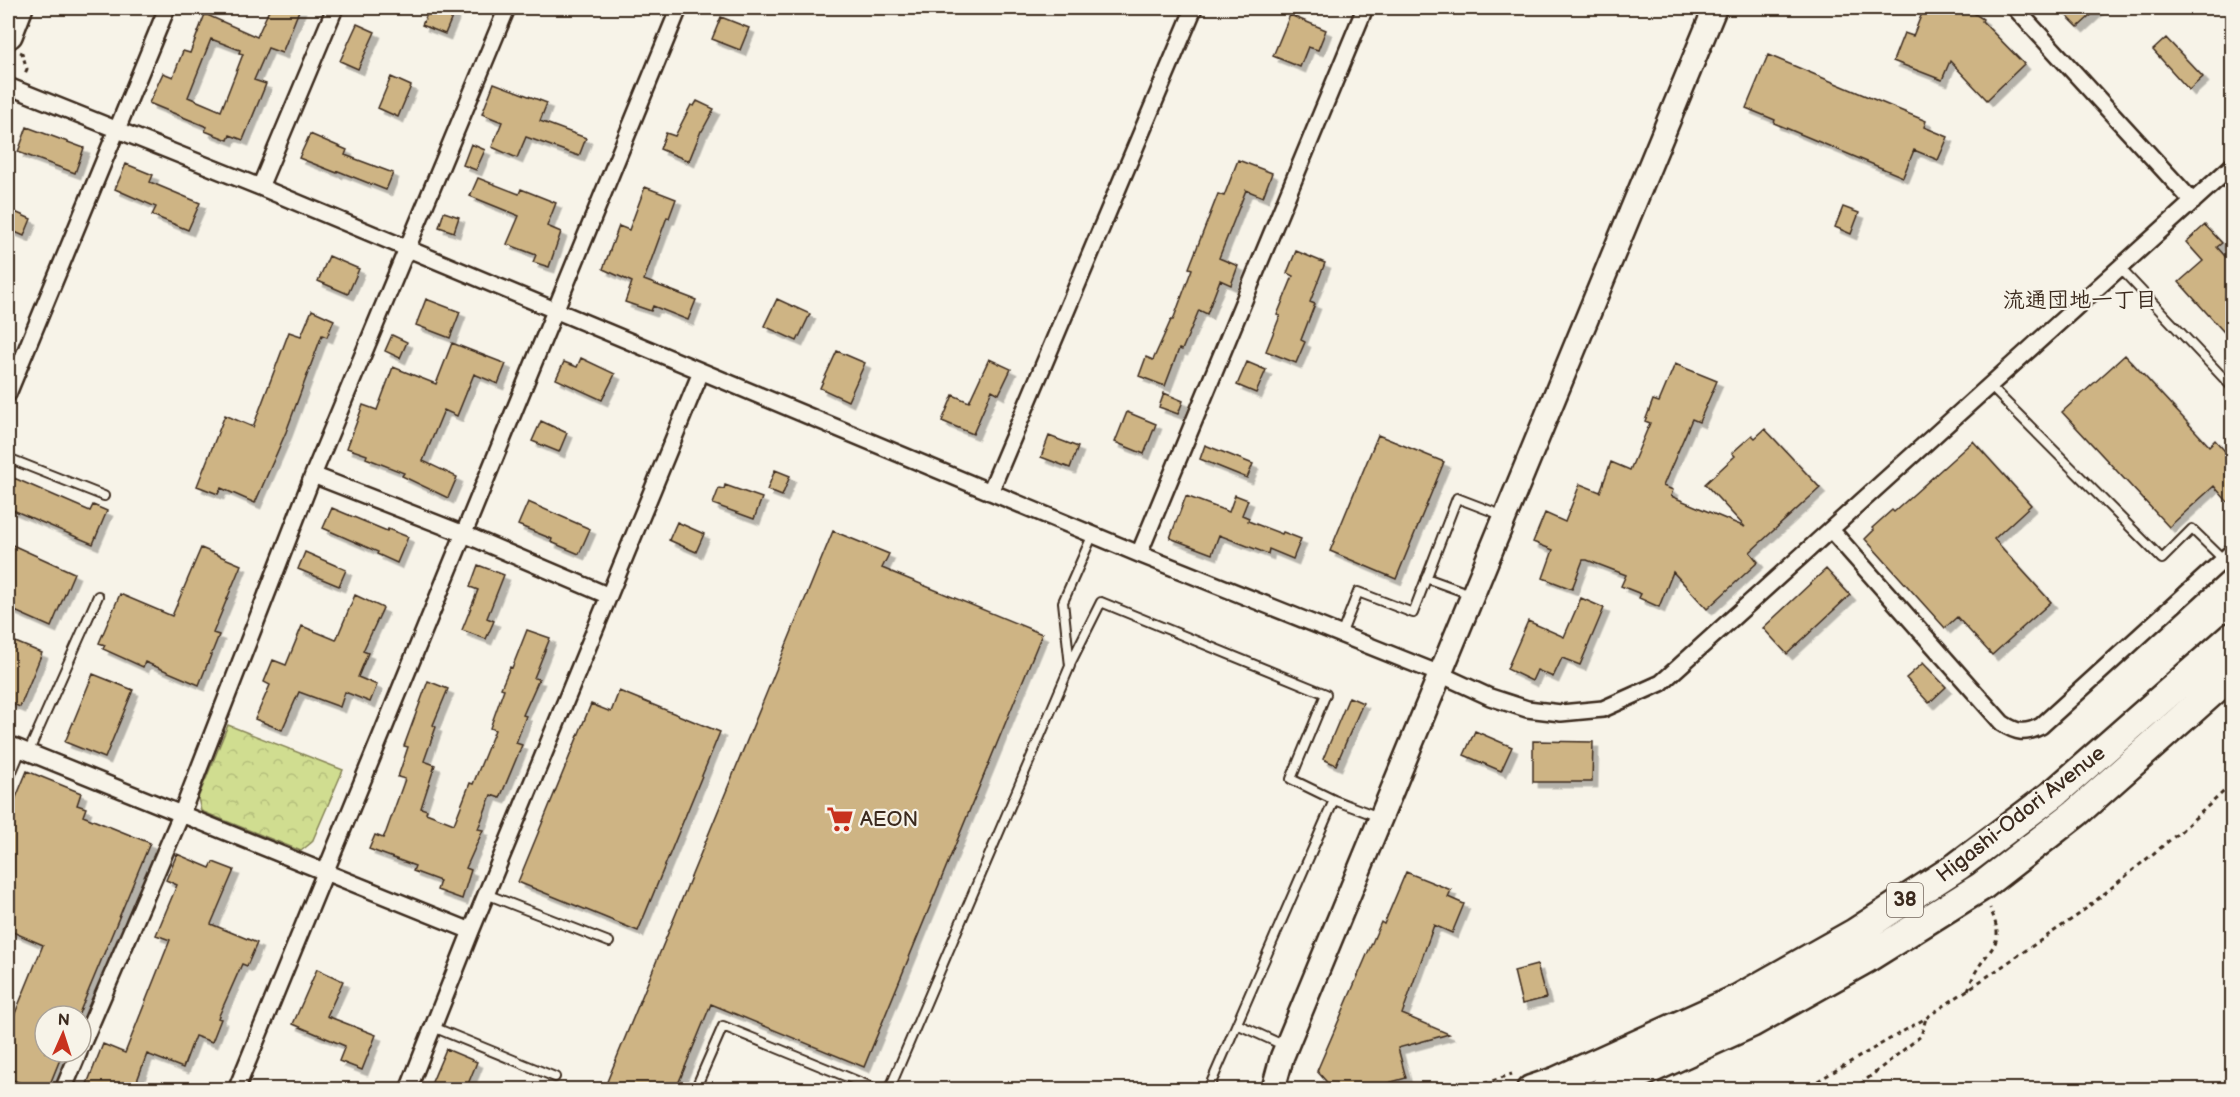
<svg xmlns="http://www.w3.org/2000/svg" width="2240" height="1097" font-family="'Balsamiq Sans','Klee One',sans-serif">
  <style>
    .park { fill: url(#park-crowns); stroke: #868457; stroke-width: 1.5 }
    .building { fill: #ceb484; stroke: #3b2a1e; stroke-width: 1.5; fill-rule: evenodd; filter: url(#shadow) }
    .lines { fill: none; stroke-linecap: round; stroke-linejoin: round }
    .lane-casing { stroke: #3b2a1e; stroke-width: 12 }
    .street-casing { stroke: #3b2a1e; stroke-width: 20 }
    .secondary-casing { stroke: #3b2a1e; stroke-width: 27 }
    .highway-casing { stroke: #3b2a1e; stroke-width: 33 }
    .path { stroke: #3b2a1e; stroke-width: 3; stroke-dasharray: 4.5 4.5; stroke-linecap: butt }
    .lane { stroke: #f7f3e8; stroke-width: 8 }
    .street { stroke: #f7f3e8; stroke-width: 15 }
    .secondary { stroke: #f7f3e8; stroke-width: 22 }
    .highway { stroke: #f7f3e8; stroke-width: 28 }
    .labels { text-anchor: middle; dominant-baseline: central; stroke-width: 4.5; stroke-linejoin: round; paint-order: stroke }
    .shield { fill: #f7f3e8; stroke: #73665b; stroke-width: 1.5 }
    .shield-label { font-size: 20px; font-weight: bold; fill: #3b2a1e }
    .street-label { font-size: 21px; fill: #3b2a1e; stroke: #f7f3e8 }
    .poi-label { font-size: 21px; fill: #3b2a1e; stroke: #f7f3e8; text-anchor: start }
    .neighbourhood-label { font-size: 22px; font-weight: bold; fill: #3b2a1e; stroke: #f7f3e8 }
  </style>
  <defs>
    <pattern id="park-crowns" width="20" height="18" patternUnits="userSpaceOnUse" patternTransform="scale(1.5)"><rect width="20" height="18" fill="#d0dd90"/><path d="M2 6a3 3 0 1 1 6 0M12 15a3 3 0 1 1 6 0" fill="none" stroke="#b4be7c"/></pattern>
    <filter id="shadow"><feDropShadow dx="5.5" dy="5.5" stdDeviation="0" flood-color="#0004"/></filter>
  </defs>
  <rect width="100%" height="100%" fill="#f7f3e8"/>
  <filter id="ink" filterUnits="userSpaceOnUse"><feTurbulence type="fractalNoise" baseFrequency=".0167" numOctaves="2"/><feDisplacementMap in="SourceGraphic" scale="12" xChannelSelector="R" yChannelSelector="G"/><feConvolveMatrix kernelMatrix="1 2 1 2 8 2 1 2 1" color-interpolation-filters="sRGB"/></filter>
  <g filter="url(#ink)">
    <path class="park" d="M228,725L343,770L312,842L301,851L201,811L198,798Z"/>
    <path class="building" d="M270,8H300L282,53L268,48L254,80L266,84L243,140L230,135L228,140L205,131L207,127L149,103L163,73L173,77L183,51L190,53L205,14L257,37ZM211,39L240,50L239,53L243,54L221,111L188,97Z
      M430,8H456L445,34L422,25Z
      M1924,8H1966L1983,19L1982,21L2024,64L1987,100L1950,61L1942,80L1893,61L1904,33L1913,36Z
      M2059,8H2099L2078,27Z
      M1290,15L1326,30L1318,50L1308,47L1300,67L1273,56Z
      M721,17L749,28L740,50L712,39Z
      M357,24L375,32L358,69L340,61Z
      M2166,38L2203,77L2189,90L2153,50Z
      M1768,55L1926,121L1924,127L1948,137L1938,160L1914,150L1903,177L1774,123L1775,120L1746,108Z
      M391,77L411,86L398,117L378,108Z
      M494,83L547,103L540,121L586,138L579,156L526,137L517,158L492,147L502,122L482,114Z
      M697,101L714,109L702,131H701L689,161L660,149L666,133L675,136L691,105L694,106Z
      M27,127L84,148L75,173L18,152Z
      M310,134L347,150L345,155L393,173L386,190L338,171L337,173L299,158Z
      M471,144L485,150L476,170L463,165Z
      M1238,160L1272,173L1263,197L1246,190L1219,258L1238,266L1231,285L1220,280L1207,314L1199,310L1182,350L1179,349L1165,386L1139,376L1146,357L1153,360L1171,320H1173L1192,269L1189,268L1218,194L1224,196Z
      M126,164L153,175L150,182L200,203L188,230L152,215L156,207L115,189Z
      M478,178L519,194L521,189L556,203L547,226L561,232L549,267L533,262L536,255L507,244L519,216L470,196Z
      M645,187L676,199L669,218L667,217L644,280L696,300L688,320L653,306L651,311L625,302L632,282L603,269L619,226L629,230Z
      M1843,207L1859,213L1851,234L1835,227Z
      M8,209L31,219L24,236L8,229Z
      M444,212L459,217L454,232L439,227Z
      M2205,225L2222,243L2217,247L2232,264V341L2179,282L2203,261L2186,242Z
      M1296,251L1325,263L1310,302L1315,304L1301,340L1305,342L1296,363L1266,351L1280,316L1277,315L1293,276L1287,273Z
      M329,256L359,269L348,294L318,281Z
      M426,299L460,312L450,338L416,325Z
      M777,299L810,314L797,341L764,326Z
      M312,310L334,320L327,337L322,335L286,432L255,503L221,488L218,494L197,486L225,415L253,427L289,332L301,336Z
      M392,335L407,342L400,358L385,351Z
      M452,343L506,364L498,384L474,374L457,416L444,410L423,461L457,477L448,498L402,476L404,473L366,458L367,455L347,448L363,405L377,410L393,367L436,384Z
      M837,351L865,363L848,401L820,388Z
      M2125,355L2209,446L2215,440L2232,459V507L2214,486L2169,527L2062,412Z
      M581,358L615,374L602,400L556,379L564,362L577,367Z
      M989,359L1011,369L999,394L992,390L973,434L942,421L953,395L969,402Z
      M1247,362L1266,370L1256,393L1237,385Z
      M1675,364L1717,381L1699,422L1692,419L1663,486L1673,490L1671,496L1745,527L1705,484L1735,456L1732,453L1752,435L1755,438L1765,429L1820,488L1750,552L1758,562L1707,609L1673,572L1659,607L1639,598L1641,594L1621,586L1626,575L1587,560H1583L1572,589L1543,578L1553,550L1533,542L1545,513L1565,522L1580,484L1600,492L1611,462L1630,470L1650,423L1645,421L1653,400L1659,402Z
      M1164,393L1183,401L1178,414L1159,407Z
      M1127,412L1156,424L1144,454L1115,442Z
      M541,421L567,433L559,452L532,441Z
      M1378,435L1444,462L1396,579L1330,551Z
      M1049,436L1078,447L1070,468L1041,457Z
      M1973,441L2031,505L1994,539L2051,602L1992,655L1957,617L1945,628L1865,539L1874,530L1872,528L1892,510L1894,512Z
      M1205,445L1253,464L1247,478L1200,459Z
      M775,470L790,476L782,496L767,490Z
      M14,478L90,511L93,505L107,511L93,544L8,508V494Z
      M725,485L762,498L754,519L713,504L719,488L724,489Z
      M1235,495L1248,500L1242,515L1249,518L1248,521L1282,534L1283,532L1301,539L1293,559L1269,549L1268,554L1219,535L1212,554L1170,538L1186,496L1229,512Z
      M528,502L590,529L579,554L551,542L552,539L518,525Z
      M332,508L387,531L388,529L408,537L397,563L377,554L378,552L323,528Z
      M677,522L704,534L696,552L669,540Z
      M833,531L889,554L882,568L1042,634L864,1067L711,1004L676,1089H604Z
      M8,543L74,573L51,627L8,608Z
      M201,548L241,565L213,633L219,635L199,685L145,662L143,667L103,649L105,645L99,643L120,594L172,616Z
      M305,552L346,570L339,586L298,569Z
      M478,565L504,575L487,618L494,621L486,639L462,630L478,590L470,587Z
      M1826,569L1850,595L1787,654L1763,628Z
      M355,595L383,608L363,651L368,653L358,677L377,685L370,702L345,692L340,707L299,692L282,730L255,719L270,685L264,682L273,660L286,665L302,626L336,640Z
      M1581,598L1604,608L1580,665L1562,658L1553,677L1537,670L1532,681L1507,669L1528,621L1564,637Z
      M527,630L550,638L534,678L539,679L523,715L526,716L516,743L522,745L500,798L491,795L478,829L483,830L466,868L471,870L462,899L437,890L440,881L413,871L415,866L369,849L375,835L383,838L386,832L405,779L398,777L408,747L404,746L428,681L448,689L433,725L436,727L424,761L435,765L421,808L427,810L426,813L454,824L470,783L473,784L495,730L490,728L504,689L501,688L510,667L512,668Z
      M8,639L42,653L20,707L8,702Z
      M1923,663L1946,687L1929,703L1906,678Z
      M93,674L133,690L105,758L65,742Z
      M619,691L720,732L638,931L518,882L591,704L611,712Z
      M1349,697L1363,703L1336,765L1323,759Z
      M1475,731L1512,747L1501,771L1464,755Z
      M1533,741L1593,742L1592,782H1533Z
      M27,771L81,793L77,805L86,808L83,816L150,843L78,1016H45V1052H63L48,1089H36L8,1078V1021L11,1023L43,945L8,930V817Z
      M177,854L210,868L213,862L234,870L211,924L257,943L247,966L242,964L218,1018L221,1019L212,1042L195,1036L183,1068L147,1054L134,1089H85L103,1044L125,1053L170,940L156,935L177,885L166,880Z
      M1406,872L1451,890L1448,897L1464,904L1452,933L1434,925L1402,1014L1449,1034L1398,1048L1406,1078L1366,1089H1333L1317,1071L1381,922L1384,924Z
      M1537,965L1546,998L1522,1004L1514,971Z
      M317,969L343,981L327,1016L376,1035L362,1070L339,1061L345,1046L293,1024Z
      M446,1049L477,1062L466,1089H429Z"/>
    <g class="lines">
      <defs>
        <path id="lane" d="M2120,268L2232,387
          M1990,386L2162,559L2192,529L2224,560
          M8,458L104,496
          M1426,578L1470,594
          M1341,635L1358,592L1413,613L1457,498L1504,516
          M1070,664L1101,602L1326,694L1291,779L1334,800
          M28,753L98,596
          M8,781L21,750
          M486,894L609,942
          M1237,1024L1285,1046
          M433,1027L555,1077
          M695,1090L723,1026L879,1090
          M889,1090L1070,666L1063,602L1093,534
          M1208,1090L1334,800L1379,817"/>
        <path id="street" d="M2015,8L2193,202
          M8,86L260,187L1139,554L1440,674L1490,697L1527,709L1561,713L1603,709L1661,683L2232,166
          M260,187L335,8
          M8,394L167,8
          M313,475L464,534L609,596
          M990,492L1194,8
          M1831,530L2002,723C2017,733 2025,734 2041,726L2232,552
          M1139,554L1365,8
          M8,744L471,931
          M81,1047L181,815L313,475L507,8
          M63,1090L79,1052
          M236,1090L679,8
          M408,1090L471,931L701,372"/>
        <path id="secondary" d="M1273,1090L1282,1057L1715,8"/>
        <path id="highway" d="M8,34L18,8
          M1531,1090L1555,1082L1738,999L1855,933L1958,866L2056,792L2232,637
          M1604,1090L1751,1023L1867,958L1982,886L2077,812L2232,674"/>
      </defs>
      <use href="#lane" class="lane-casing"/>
      <use href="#street" class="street-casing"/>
      <use href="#secondary" class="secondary-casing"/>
      <use href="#highway" class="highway-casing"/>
      <path class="path" d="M20,52L22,53L27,69L24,76
        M8,112L10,111L13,104
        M1968,990C1970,985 1972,978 1975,973C1992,943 2006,946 1990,908
        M1467,1090L1512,1074
        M1802,1090L1926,1018L2078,915L2181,831L2232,784
        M1853,1090L1921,1036L1926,1018"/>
      <use href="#lane" class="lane"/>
      <use href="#street" class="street"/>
      <use href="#secondary" class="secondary"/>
      <use href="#highway" class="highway"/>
    </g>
  </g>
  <defs>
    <symbol id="supermarket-bare" viewBox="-9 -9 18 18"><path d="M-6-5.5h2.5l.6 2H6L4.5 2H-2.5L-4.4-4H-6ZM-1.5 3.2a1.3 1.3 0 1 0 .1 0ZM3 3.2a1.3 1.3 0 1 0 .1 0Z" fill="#c8321e" stroke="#f7f3e8" stroke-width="2.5" paint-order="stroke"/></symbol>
  </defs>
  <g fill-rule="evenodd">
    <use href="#supermarket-bare" x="821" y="800" width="38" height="38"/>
  </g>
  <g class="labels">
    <rect class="shield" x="1887" y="883" width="36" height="34" rx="4.5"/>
    <g class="shield-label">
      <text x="1905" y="900">38</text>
    </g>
    <g class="street-label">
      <text transform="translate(2021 814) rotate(-38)">Higashi-Odori Avenue</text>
    </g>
    <g class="poi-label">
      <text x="860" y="819">AEON</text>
    </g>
    <g class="neighbourhood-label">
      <text x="2080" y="300">流通団地一丁目</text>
    </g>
  </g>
  <rect width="2240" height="1097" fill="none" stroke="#f7f3e8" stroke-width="30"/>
  <rect x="15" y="15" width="2210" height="1067" fill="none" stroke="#3b2a1e" stroke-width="2" filter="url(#ink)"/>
  <g transform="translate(63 1034) rotate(3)"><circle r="28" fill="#f7f3e8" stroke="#aca397" stroke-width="1.5"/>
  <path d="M0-4.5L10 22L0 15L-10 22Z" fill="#c8321e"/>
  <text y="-9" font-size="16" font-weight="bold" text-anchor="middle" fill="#3b2a1e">N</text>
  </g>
</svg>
